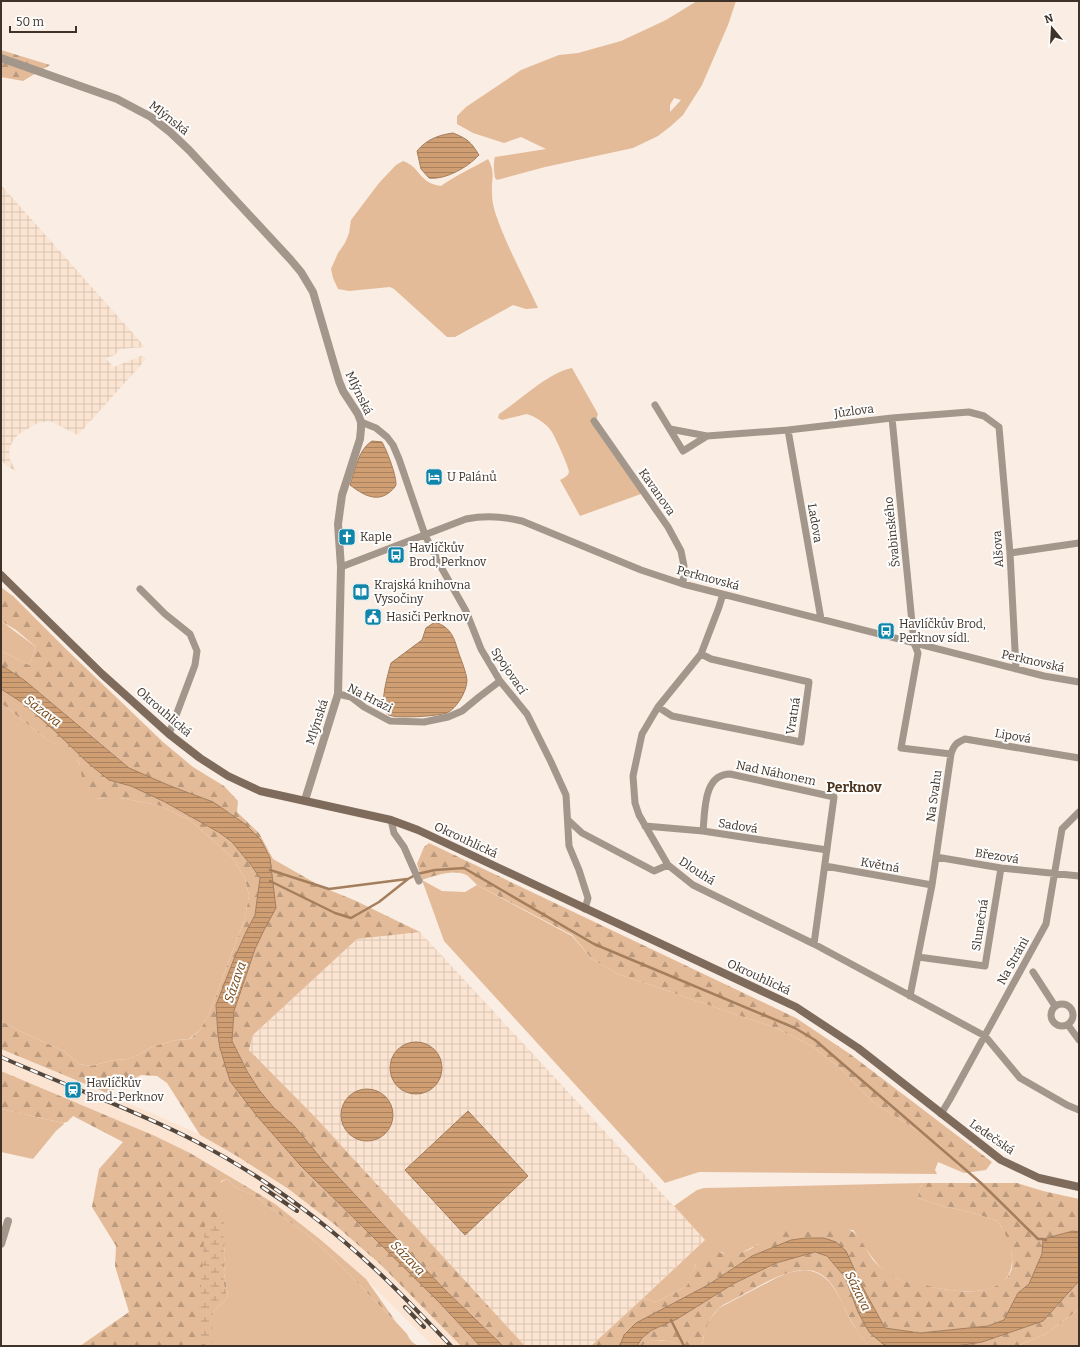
<svg xmlns="http://www.w3.org/2000/svg" width="1080" height="1347" font-family="Bitter,serif">
  <style>
    .built { fill: #fbe4d1 }
    .industrial { fill: url(#industrial-grid) }
    .green { fill: #e4bb99; fill-rule: evenodd }
    .forest { fill: url(#forest-firs) }
    .wetland { fill: url(#wetland-marsh) }
    .water { fill: url(#water-rules); stroke: #a47e5d }
    .lines { fill: none; stroke-linecap: round; stroke-linejoin: round }
    .stream { stroke: #a47e5d; stroke-width: 2.5 }
    .minor { stroke: #a3968b; stroke-width: 7 }
    .tertiary { stroke: #a3968b; stroke-width: 8 }
    .secondary { stroke: #7e6b5c; stroke-width: 8 }
    .rail-casing { stroke: #53473d; stroke-width: 4 }
    .rail { stroke: #fdfdfd; stroke-width: 2.5; stroke-dasharray: 8; stroke-linecap: butt }
    .labels { text-anchor: middle; dominant-baseline: central; stroke-width: 4; stroke-linejoin: round; paint-order: stroke }
    .street-label { font-size: 12px; fill: #3f3329; stroke: #fdfdfd }
    .poi-label { font-size: 12px; fill: #3f3329; stroke: #fdfdfd; text-anchor: start }
    .water-label { font-size: 13px; font-style: italic; fill: #734311; stroke: #fdfdfd }
    .quarter-label { font-size: 14px; font-weight: bold; fill: #4c341e; stroke: #fdfdfd }
  </style>
  <defs>
    <pattern id="industrial-grid" width="8" height="8" patternUnits="userSpaceOnUse"><rect width="8" height="8" fill="#fbe4d1"/><path d="M0 4h8M4 0v8" fill="none" stroke="#d8c4b3"/></pattern>
    <pattern id="forest-firs" width="22" height="20" patternUnits="userSpaceOnUse"><rect width="22" height="20" fill="#e4bb99"/><path d="M5 1l3.5 6h-7zM16 11l3.5 6h-7z" fill="#ba997d"/></pattern>
    <pattern id="wetland-marsh" width="20" height="14" patternUnits="userSpaceOnUse"><rect width="20" height="14" fill="#e4bb99"/><path d="M1 5h8M5 5V1M11 12h8M15 12V8" fill="none" stroke="#ba997d"/></pattern>
    <pattern id="water-rules" width="6" height="5" patternUnits="userSpaceOnUse"><rect width="6" height="5" fill="#cf9e73"/><path d="M0 2.5h6" fill="none" stroke="#a9815e"/></pattern>
  </defs>
  <rect width="100%" height="100%" fill="#faede3"/>
  <path class="built" d="M1,1049L163,1118L200,1135L260,1170L308,1204L356,1242L400,1283L461,1346H433L366,1279L321,1240L275,1204L225,1173L190,1153L155,1136L1,1071Z"/>
  <path class="industrial" d="M1,185L145,347L119,349L115,355L106,358L109,362L114,367L141,356L147,358L78,435L50,421L38,423L20,433L14,439L10,447L9,457L16,472L1,461Z
    M420,932L705,1240L591,1346H525L317,1119L249,1050L253,1035L357,939Z"/>
  <path class="green" d="M697,1H736L728,25L702,85L683,115L671,126L658,136L633,148L545,167L497,180L495,178C494,172 493,163 495,157L546,149L521,137L504,143L473,133L457,124V116L466,107L521,70L531,66L559,55L578,53L621,41L666,20ZM674,98L681,100L670,112V105Z
    M488,159C496,173 491,179 492,194C492,201 494,209 496,215C507,247 524,277 538,308L526,309L513,305L455,337H447L394,289L390,287L349,291L338,289L333,278L331,269L338,253L345,243L349,233L351,220L379,183L396,165L403,161C421,167 418,183 441,186C456,175 473,168 488,159Z
    M572,368L598,414L596,420L637,485L641,494L580,516L560,480C564,478 568,476 569,472C569,467 555,437 552,432C546,423 536,417 527,414L502,420L498,418L499,414C521,400 547,373 572,368Z
    M1,621L36,647L29,665L1,651Z
    M1,703L45,738C48,739 51,742 53,743C57,744 62,744 66,746C77,754 84,770 82,783L96,799L104,798H120L158,805L190,820L233,858L245,879L249,895L245,918L211,1009L201,1029L189,1039L176,1040L161,1044L150,1048L140,1054L128,1059L114,1060L91,1066L79,1064L64,1051L24,1033L1,1021Z
    M422,880L442,891L465,892L477,885L572,936L592,959L618,974L776,1028L812,1046L840,1068L873,1102L940,1145L964,1173L938,1162L935,1170L937,1174L699,1172L665,1183L444,941Z
    M1,1109L63,1123L64,1124L56,1131L33,1159L1,1152Z
    M227,1179L238,1189L252,1194L310,1237L332,1257L396,1322L407,1334L409,1338L412,1342L418,1346H209L207,1325L210,1314L225,1301L228,1295L224,1273L225,1254L219,1186L221,1182Z
    M923,1183L919,1189L918,1198L942,1206L970,1212L998,1221C1001,1227 1006,1234 1009,1240C1011,1247 1012,1254 1012,1261C1010,1303 949,1291 922,1285C914,1283 905,1282 898,1279C877,1271 866,1247 853,1230L804,1228L780,1233L739,1254L729,1256L721,1252L695,1265L687,1286L656,1302L643,1298L705,1240L674,1206L697,1190L704,1188Z
    M805,1270C834,1273 840,1301 852,1323C857,1331 863,1338 869,1346H702L706,1324L719,1308L778,1277L791,1272Z
    M1079,1309V1346H1017L1046,1334Z
    M654,1340L668,1341L676,1343L678,1346H642L645,1342Z"/>
  <path class="forest" d="M1,50L50,65L23,81L1,77Z
    M1,587L14,597L68,651L163,742L193,767L224,786L238,801L237,812L259,833L273,859L322,887L354,900L420,932L357,939L253,1035L249,1050L317,1119L525,1346H503L445,1290L324,1162L295,1127L273,1107L259,1090L247,1070L232,1041L234,1011L255,949L265,928L270,858L261,840L245,824L229,813L188,792L168,785L129,768L24,680L1,665V651L29,665L36,647L16,630L1,621Z
    M1,689L23,703L56,732L87,762L109,780L131,786L165,802L220,833L232,842L251,865L260,878L255,915L246,932L234,959L216,1005L218,1036L220,1048L230,1081L257,1116L301,1166L438,1301L480,1346H461L380,1264L334,1224L287,1188L235,1155L200,1135L167,1083L157,1076L141,1075L107,1093L1,1049V1021L24,1033L64,1051L79,1064L91,1066L114,1060L128,1059L140,1054L150,1048L161,1044L176,1040L190,1039L201,1029L211,1009L245,918L249,895L245,879L233,858L190,820L158,805L120,798H104L96,799L86,797L82,790V778L79,762L71,752L65,746L53,743L45,738L1,703Z
    M429,843L796,1018L850,1054L992,1162L986,1170L964,1173L940,1145L873,1102L840,1068L812,1046L776,1028L618,974L592,959L572,935L477,885C474,882 471,879 468,876C455,868 435,876 422,880L417,864L424,847Z
    M1,1071L155,1136L190,1153L249,1188L275,1204L321,1240L366,1279L396,1322L332,1257L310,1237L252,1194L238,1189L227,1179L221,1181L220,1186L225,1254L224,1273L228,1295L225,1301L210,1314L207,1325L209,1346H80L129,1312L115,1266L116,1246L92,1207L99,1169L123,1142L73,1116L67,1122L63,1123L1,1109Z
    M923,1183H1017L1043,1191L1079,1199V1232L1073,1231L1043,1239L1042,1254L1029,1284L1018,1293L1004,1320L988,1326L920,1333L885,1328L862,1286L836,1242L824,1238H806L752,1256L708,1285L636,1323L620,1346H591L643,1298L656,1302L687,1286C691,1274 695,1260 707,1253C717,1248 725,1257 736,1254C753,1251 764,1238 780,1233C801,1225 824,1228 847,1229C863,1234 866,1255 878,1265C883,1270 892,1276 898,1279C904,1281 910,1282 916,1283C940,1289 981,1299 1002,1282C1007,1278 1011,1274 1012,1267C1014,1250 1007,1236 998,1221L970,1212L942,1206L918,1198L919,1189Z
    M815,1252L827,1256L845,1277L858,1312L869,1332L883,1344L888,1346H869C863,1339 857,1331 853,1324C843,1308 838,1286 822,1275C800,1259 760,1286 740,1296C734,1300 725,1303 719,1308C708,1318 704,1332 702,1346H678L676,1343C665,1340 650,1337 642,1346H637L642,1338L652,1330L677,1319L733,1284L776,1263Z
    M1079,1281V1309L1046,1334L1017,1346H957L982,1342L1043,1321Z"/>
  <path class="wetland" d="M224,1222L223,1276L226,1294L213,1304L212,1342L200,1345L199,1317L205,1225Z"/>
  <path class="water" d="M453,133C468,139 471,142 479,155C468,167 446,180 429,178L421,169L417,151C427,139 439,135 453,133Z
    M372,441L382,442C387,451 396,474 396,484C396,487 393,489 391,491C377,504 362,494 350,485C355,470 358,450 372,441Z
    M435,622C452,628 454,638 459,654C462,662 466,672 467,680C467,691 457,708 447,713C438,716 397,719 389,715C388,715 386,712 385,711C380,701 388,674 391,663L422,640L426,628Z
    M1,665L24,680L129,768L168,785L213,802L245,824L261,840L270,858L276,908L265,928L255,949L234,1011L232,1041L247,1071L259,1090L273,1107L295,1127L324,1162L445,1290L503,1346H480L438,1301L301,1166L257,1116L230,1081L220,1048L218,1036L216,1005L234,959L246,932L255,915L260,878L251,865L232,842L220,833L165,802L131,786L109,780L87,762L56,732L23,703L1,689Z
    M390 1068a26 26 0 1 1 52 0a26 26 0 1 1-52 0Z
    M341 1115a26 26 0 1 1 52 0a26 26 0 1 1-52 0Z
    M468,1111L528,1176L465,1235L405,1170Z
    M1073,1231L1079,1232V1281L1043,1321L982,1342L957,1346H888L883,1344L869,1332L858,1312L845,1277L827,1256L815,1252L776,1263L733,1284L677,1319L652,1330L642,1338L637,1346H620L624,1335L636,1323L708,1285L752,1256L791,1240L806,1238H824L836,1242L846,1251L862,1286L885,1328L920,1333L988,1326L1004,1320L1018,1293L1029,1284L1042,1254L1043,1239Z"/>
  <g class="lines">
    <path class="stream" d="M270,870L329,889L407,879
      M270,881L335,913L351,918L379,902L408,879L417,874L435,870L464,868L594,944L795,1028L815,1040L981,1183L1038,1239H1043L1046,1240
      M671,1320L684,1346"/>
    <path class="minor" d="M655,405L683,451L707,436L788,430L892,418L969,412L984,416L999,427L1010,553L1016,669
      M892,418L914,643L918,653L901,748L951,754
      M594,421L668,527L681,551L684,566L683,584
      M361,422L376,428L387,437L393,445L399,459L425,535L441,567L466,611L481,649L500,681L527,714L551,762L566,795L569,846L579,870L588,898L585,909
      M670,429L707,436
      M788,430L821,619
      M1010,553L1079,543
      M341,567L466,519C486,515 502,516 522,521L641,570L683,584L1044,676L1079,682
      M140,589L165,614L190,634L197,651L195,665L169,734
      M723,594L719,607L701,654L658,707L642,734L633,776L635,803L639,815L668,865L693,885L814,944L985,1036L1020,1078L1067,1105L1079,1110
      M338,694L351,697L364,707L390,721L424,722L448,717L462,711L479,697L500,681
      M658,707L672,716L801,742L809,682L711,659L701,654
      M391,820L394,833L404,847L419,881
      M568,820L582,833L654,871L668,865
      M645,826L703,831L827,850
      M703,831C705,812 703,774 730,774L834,797L814,944
      M936,857L1001,868L1079,876
      M825,866L932,885
      M918,957L985,966L1001,868
      M1033,972L1055,1006
      M910,996L932,885L951,754C954,745 956,743 965,739L1079,758
      M1051 1015a11 11 0 1 1 22 0a11 11 0 1 1-22 0Z
      M1068,1025L1079,1040
      M941,1114L950,1099L1046,924L1062,829L1079,812"/>
    <path class="tertiary" d="M1,58L117,99L151,117L170,132L189,150L290,259L301,272L313,292L339,381L343,391L358,414L361,422V429L360,439L342,495L338,524L341,567L338,694L305,800
      M1,1244L8,1221"/>
    <path class="secondary" d="M1,575L102,674L169,734L200,758L228,776L260,791L391,820L418,830L796,1007L858,1048L1001,1160L1039,1178L1079,1187"/>
    <defs>
      <path id="rail" d="M1,1057C66,1086 133,1109 195,1141C261,1175 321,1219 375,1269C401,1293 426,1320 451,1346
        M262,1187L297,1211
        M405,1307L424,1327"/>
    </defs>
    <use href="#rail" class="rail-casing"/>
    <use href="#rail" class="rail"/>
  </g>
  <defs>
    <symbol id="hotel-square" viewBox="-11 -11 22 22"><rect x="-9" y="-9" width="18" height="18" rx="4" fill="#0f85aa" stroke="#fdfdfd"/><path d="M-6-4.5h1.5V1H6V5H4.5V3h-9V5H-6ZM-4 0a1.8 1.8 0 1 1 3.6 0ZM.5 0V-2.5h3Q6-2.5 6 0Z" fill="#fff"/></symbol>
    <symbol id="church-square" viewBox="-11 -11 22 22"><rect x="-9" y="-9" width="18" height="18" rx="4" fill="#0f85aa" stroke="#fdfdfd"/><path d="M-1.2-6h2.4v3.5h3.3v2.4h-3.3V6h-2.4V-.1h-3.3v-2.4h3.3Z" fill="#fff"/></symbol>
    <symbol id="bus-square" viewBox="-11 -11 22 22"><rect x="-9" y="-9" width="18" height="18" rx="4" fill="#0f85aa" stroke="#fdfdfd"/><path d="M-5-6H5V4H4V6H2V4H-2V6H-4V4H-5ZM-3.5-4V0h7V-4ZM-3.5 1.2v1.5H-2V1.2ZM2 1.2v1.5H3.5V1.2Z" fill="#fff"/></symbol>
    <symbol id="library-square" viewBox="-11 -11 22 22"><rect x="-9" y="-9" width="18" height="18" rx="4" fill="#0f85aa" stroke="#fdfdfd"/><path d="M-6-4Q-3-5.5-.7-3.5V5Q-3 3-6 4ZM6-4Q3-5.5 .7-3.5V5Q3 3 6 4Z" fill="#fff"/></symbol>
    <symbol id="civic-square" viewBox="-11 -11 22 22"><rect x="-9" y="-9" width="18" height="18" rx="4" fill="#0f85aa" stroke="#fdfdfd"/><path d="M-.6-6.5H3V-4.5H.6V-3L4-1V1h2V6H-6V1h2V-1L-.6-3ZM-1.2 2.5V6h2.4V2.5Z" fill="#fff"/></symbol>
    <symbol id="station-square" viewBox="-11 -11 22 22"><rect x="-9" y="-9" width="18" height="18" rx="4" fill="#0f85aa" stroke="#fdfdfd"/><path d="M-3-6H3Q5-6 5-4V2Q5 4 3 4L4.5 6H3L1.5 4h-3L-3 6H-4.5L-3 4Q-5 4-5 2V-4Q-5-6-3-6ZM-3.5-4v3h7v-3ZM-3.5 1v1.5H-2V1ZM2 1v1.5H3.5V1Z" fill="#fff"/></symbol>
  </defs>
  <g fill-rule="evenodd">
    <use href="#hotel-square" x="424" y="467" width="20" height="20"/>
    <use href="#church-square" x="337" y="527" width="20" height="20"/>
    <use href="#bus-square" x="386" y="545" width="20" height="20"/>
    <use href="#library-square" x="351" y="582" width="20" height="20"/>
    <use href="#civic-square" x="363" y="607" width="20" height="20"/>
    <use href="#bus-square" x="876" y="621" width="20" height="20"/>
    <use href="#station-square" x="63" y="1080" width="20" height="20"/>
  </g>
  <g class="labels">
    <g class="street-label">
      <text transform="translate(169 118) rotate(38)">Mlýnská</text>
      <text transform="translate(359 393) rotate(64)">Mlýnská</text>
      <text transform="translate(854 411) rotate(-7)">Jůzlova</text>
      <text transform="translate(657 492) rotate(55)">Kavanova</text>
      <text transform="translate(815 523) rotate(80)">Ladova</text>
      <text transform="translate(892 532) rotate(-96)">Švabinského</text>
      <text transform="translate(998 549) rotate(-94)">Alšova</text>
      <text transform="translate(708 578) rotate(15)">Perknovská</text>
      <text transform="translate(1033 661) rotate(13)">Perknovská</text>
      <text transform="translate(509 671) rotate(56)">Spojovací</text>
      <text transform="translate(370 698) rotate(27)">Na Hrázi</text>
      <text transform="translate(164 712) rotate(41)">Okrouhlická</text>
      <text transform="translate(793 716) rotate(-81)">Vratná</text>
      <text transform="translate(317 722) rotate(-72)">Mlýnská</text>
      <text transform="translate(1013 736) rotate(10)">Lipová</text>
      <text transform="translate(776 773) rotate(12)">Nad Náhonem</text>
      <text transform="translate(934 796) rotate(-82)">Na Svahu</text>
      <text transform="translate(738 826) rotate(9)">Sadová</text>
      <text transform="translate(466 840) rotate(25)">Okrouhlická</text>
      <text transform="translate(997 856) rotate(9)">Březová</text>
      <text transform="translate(880 865) rotate(10)">Květná</text>
      <text transform="translate(697 871) rotate(33)">Dlouhá</text>
      <text transform="translate(980 925) rotate(-81)">Slunečná</text>
      <text transform="translate(1013 961) rotate(-61)">Na Stráni</text>
      <text transform="translate(759 977) rotate(25)">Okrouhlická</text>
      <text transform="translate(992 1137) rotate(35)">Ledečská</text>
    </g>
    <g class="poi-label">
      <text x="447" y="477">U Palánů</text>
      <text x="360" y="537">Kaple</text>
      <text x="409" y="548">Havlíčkův<tspan x="409" dy="14">Brod, Perknov</tspan></text>
      <text x="374" y="585">Krajská knihovna<tspan x="374" dy="14">Vysočiny</tspan></text>
      <text x="386" y="617">Hasiči Perknov</text>
      <text x="899" y="624">Havlíčkův Brod,<tspan x="899" dy="14">Perknov sídl.</tspan></text>
      <text x="86" y="1083">Havlíčkův<tspan x="86" dy="14">Brod-Perknov</tspan></text>
    </g>
    <g class="water-label">
      <text transform="translate(43 711) rotate(37)">Sázava</text>
      <text transform="translate(235 982) rotate(-71)">Sázava</text>
      <text transform="translate(408 1258) rotate(46)">Sázava</text>
      <text transform="translate(858 1291) rotate(64)">Sázava</text>
    </g>
    <g class="quarter-label">
      <text x="854" y="787">Perknov</text>
    </g>
  </g>
  <rect width="1080" height="1347" fill="none" stroke="#3f3329" stroke-width="4"/>
  <g transform="translate(1052 28) rotate(342)" stroke="#fdfdfd" stroke-width="3" paint-order="stroke">
  <path d="M0-3L7 15L0 10L-7 15Z" fill="#3f3329"/>
  <text y="-6" font-size="11" font-weight="bold" text-anchor="middle" fill="#3f3329">N</text>
  </g>
  <path d="M10 26v6h66v-6" fill="none" stroke="#3f3329" stroke-width="2"/>
  <text x="16" y="26" font-size="12" fill="#3f3329" stroke="#fdfdfd" stroke-width="3" paint-order="stroke">50 m</text>
</svg>
